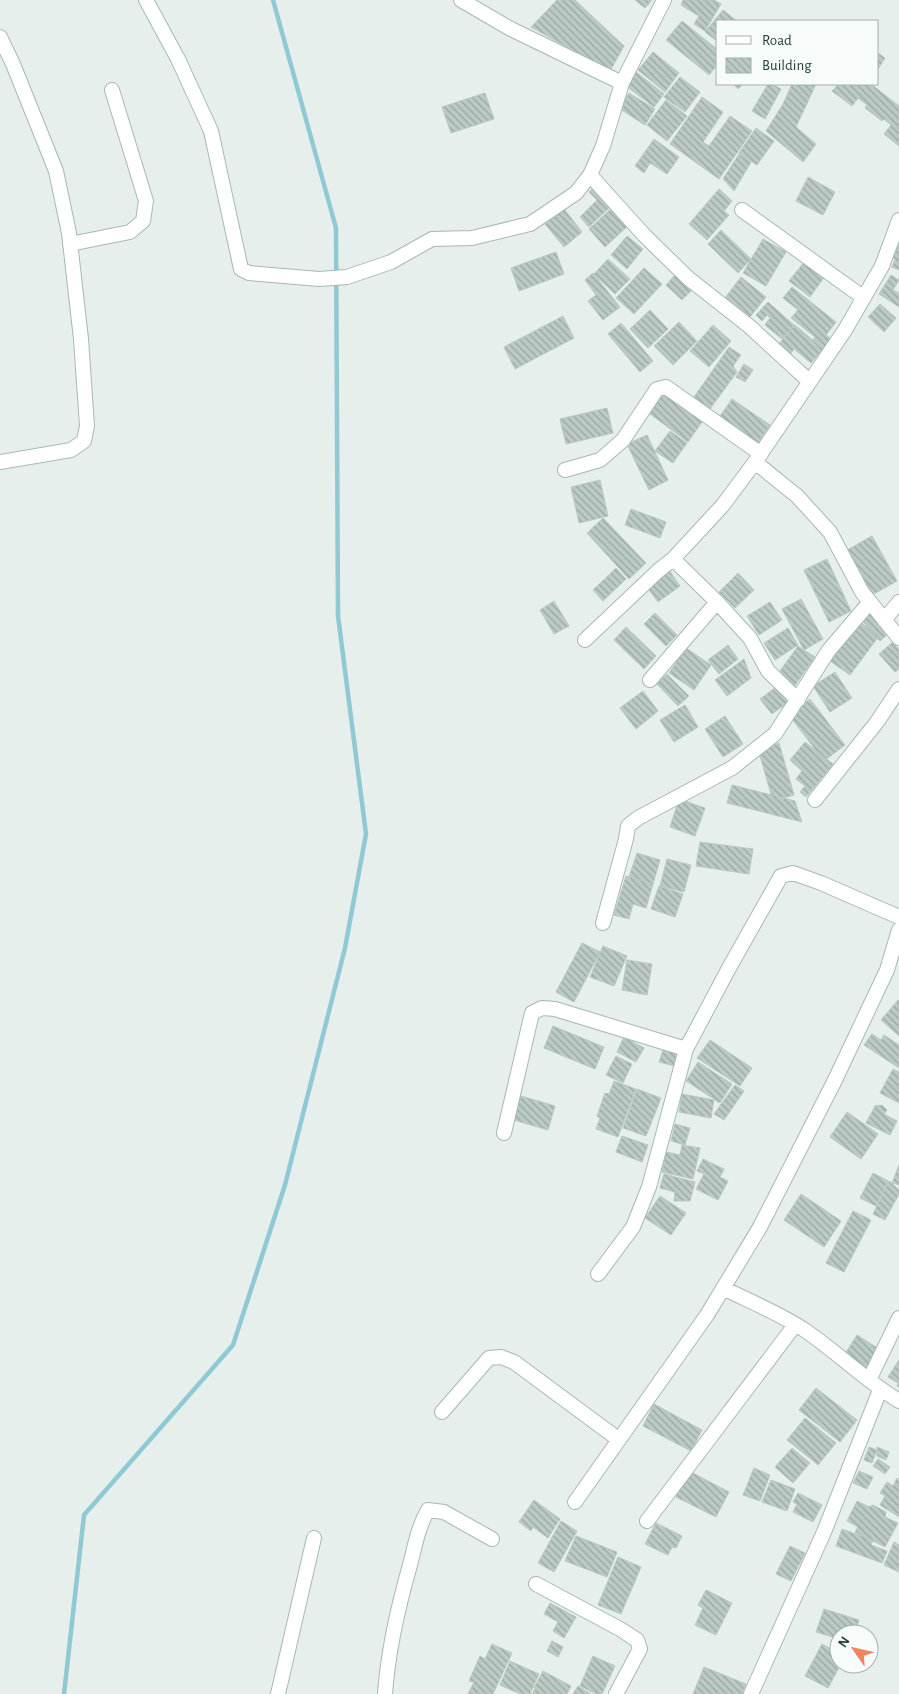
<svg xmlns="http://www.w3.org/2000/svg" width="899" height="1694" font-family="'Alegreya Sans',sans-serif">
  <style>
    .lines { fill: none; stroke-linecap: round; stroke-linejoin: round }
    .stream { stroke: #8ec9d4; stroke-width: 4.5 }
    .building { fill: url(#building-back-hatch); stroke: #b8c9c2 }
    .street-casing { stroke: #a8b8b2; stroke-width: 16 }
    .street { stroke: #fff; stroke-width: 14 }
  </style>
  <defs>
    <pattern id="building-back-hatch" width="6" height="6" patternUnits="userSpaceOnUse" patternTransform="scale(1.25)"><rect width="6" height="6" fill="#bbcac4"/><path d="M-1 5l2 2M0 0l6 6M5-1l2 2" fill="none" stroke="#98a6a0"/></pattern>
  </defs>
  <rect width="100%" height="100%" fill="#e6efeb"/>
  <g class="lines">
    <path class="stream" d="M64,1694L84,1515L233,1345L285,1185L345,948L366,834L338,616L336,228L273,0"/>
  </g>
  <path class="building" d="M557,0H575L624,46L610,71L531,27Z
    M635,0H652L645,8Z
    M683,0H714L721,4L705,31L694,24L699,16L681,5Z
    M723,10L737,21H718V42L705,32Z
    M682,21L718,50V64L709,75L666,40Z
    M653,52L679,73L665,92L638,70Z
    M878,53L885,58L878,69Z
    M636,72L664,94L654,107L626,86Z
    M680,77L700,92L685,112L664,97Z
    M733,84H743L738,89Z
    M768,84H772L781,89L765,119L752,111Z
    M792,84H816L796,127L816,144L803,162L766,131L783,104Z
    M834,84H871L899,106V146L884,134L891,125L884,119L882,121L865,108L867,105L858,98L852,106L832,91L837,86Z
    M485,93L494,119L451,133L442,107Z
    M629,93L655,109L645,125L620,109Z
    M702,97L723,112L703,142L709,146L730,116L752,131L719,179L670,144Z
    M666,100L687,116L667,141L647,125Z
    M756,128L774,141L757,165L739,153Z
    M654,139L679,157L667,174L650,163L644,173L635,166Z
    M739,154L751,162L734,191L723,179Z
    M808,177L835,192L823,215L796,201Z
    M596,185L614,203L589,227L580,217L597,200L589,192Z
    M719,189L732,201L724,211L729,215L707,240L689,224Z
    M614,206L630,224L605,247L589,229Z
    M564,209L582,232L564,247L545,224Z
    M721,230L751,259L738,273L708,244Z
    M627,236L643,249L627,269L611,255Z
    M763,239L786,252L766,286L743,273Z
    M899,244V270L892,267L895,259L893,258Z
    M556,252L564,274L519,291L511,268Z
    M608,259L630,279L615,294L594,274Z
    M805,261L825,276L810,297L789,281Z
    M644,268L662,284L634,314L616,298Z
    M593,273L620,307L603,320L588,301L596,295L585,280Z
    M676,274L693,289L682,300L666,285Z
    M891,275L899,280L893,290L899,293V307L879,294Z
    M741,277L766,297L750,317L725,298Z
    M792,287L836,322L826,335L832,339L824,349L813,340L815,337L791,318L798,310L783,298Z
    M768,302L794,325L782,339L765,325L770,318L767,315L762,321L756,315Z
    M880,304L896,318L884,332L868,317Z
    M650,310L668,329L648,348L630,329Z
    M563,316L574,338L515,369L504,347Z
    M679,322L697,341L673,365L654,346Z
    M621,323L653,361L640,372L608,334Z
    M713,325L731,341L709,367L690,351Z
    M795,325L823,349L811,363L794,349L789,356L777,346Z
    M729,347L741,355L733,366L737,372L710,409L694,397Z
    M744,364L753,370L745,382L736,377Z
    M661,391L702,422L688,442L646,411Z
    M732,399L770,425L757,444L718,419Z
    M607,408L613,433L566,444L560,419Z
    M670,431L687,443L673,463L655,451Z
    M647,435L668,480L649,490L627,444Z
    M600,480L608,516L579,523L571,487Z
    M631,509L666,522L660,538L625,525Z
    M603,518L646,563L629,579L587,533Z
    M872,536L897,581L872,595L847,550Z
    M827,559L851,611L829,622L804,570Z
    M616,568L626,579L603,601L593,590Z
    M669,570L680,586L658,602L647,587Z
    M738,573L754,590L735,608L719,592Z
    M801,599L823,639L804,650L782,609Z
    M554,601L569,626L554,634L540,610Z
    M770,602L782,620L759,635L747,616Z
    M870,610L890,632L880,641L860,618Z
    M655,613L677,635L666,646L644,624Z
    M860,622L879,636L850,675L830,661Z
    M626,627L656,656L644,669L614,640Z
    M788,628L798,645L775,660L764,643Z
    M893,642L899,650V669L895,672L879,654Z
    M728,645L738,659L719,674L708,660Z
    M798,646L815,657L793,688L780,671Z
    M686,648L711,665L694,690L669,673Z
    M744,659L751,678L727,696L715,680Z
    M835,672L852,698L830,712L813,686Z
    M667,674L689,696L678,706L657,684Z
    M776,687L788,702L772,714L760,699Z
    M643,691L658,711L636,729L620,708Z
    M810,699L845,745L824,761L789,715Z
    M685,705L698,727L674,742L660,720Z
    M725,716L743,744L723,757L705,729Z
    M805,742L833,764L806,797L800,792L805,786L796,779L802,771L790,760Z
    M779,743L794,795L773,801L758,749Z
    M732,785L795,801L802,822L727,803Z
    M679,799L705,808L695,836L670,827Z
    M700,842L753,849L749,874L696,866Z
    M637,853L660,860L653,884L629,877Z
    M667,859L691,865L684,892L660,886Z
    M626,876L653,884L646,908L633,904L629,919L614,915Z
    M659,886L683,894L675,917L651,909Z
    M582,943L600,952L574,1002L556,992Z
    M603,946L627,956L614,986L590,977Z
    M627,960L652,964L647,995L622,990Z
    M898,1000L899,1001V1036L881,1020Z
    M553,1026L604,1047L595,1069L544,1048Z
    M872,1034L881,1040L884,1035L899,1045V1068L864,1045Z
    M624,1037L644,1048L636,1062L617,1052Z
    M710,1040L752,1068L740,1086L697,1058Z
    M663,1050L681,1055L678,1067L659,1062Z
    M616,1056L632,1064L623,1083L606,1075Z
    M698,1062L732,1084L720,1103L686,1081Z
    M893,1069L899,1072V1103L880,1093Z
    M614,1081L636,1089L618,1137L596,1129L600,1118L597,1116L605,1093L609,1094Z
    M735,1085L744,1091L724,1120L714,1114Z
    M637,1089L661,1098L646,1136L623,1128Z
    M682,1094L714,1100L711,1118L679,1112Z
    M521,1096L555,1106L548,1130L514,1120Z
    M882,1105L887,1110L884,1114L897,1121L890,1135L866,1123L875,1106Z
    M847,1112L878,1134L861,1159L830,1137Z
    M675,1124L690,1128L685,1145L671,1141Z
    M622,1136L648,1145L642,1162L616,1152Z
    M682,1145L700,1148L693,1179L662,1172L666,1152L680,1155Z
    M703,1159L724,1169L720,1177L728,1181L718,1200L696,1189L704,1174L697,1171Z
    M899,1165V1185L892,1183Z
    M873,1173L888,1181L876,1206L860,1198Z
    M664,1174L695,1182L690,1201H674L675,1192L660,1188Z
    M889,1181L899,1190V1194L885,1220L873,1214Z
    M801,1194L841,1221L824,1247L784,1220Z
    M660,1196L686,1213L671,1235L645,1218Z
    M853,1211L871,1220L844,1272L826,1263Z
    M857,1335L879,1349L867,1368L845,1354Z
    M899,1360V1387L897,1386L898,1383L888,1377Z
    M816,1388L857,1420L840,1442L799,1410Z
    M654,1404L702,1430L691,1451L643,1426Z
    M805,1418L836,1443L818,1465L787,1440Z
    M869,1447L877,1450L872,1463L864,1460Z
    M877,1447L889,1452L886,1460L877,1456Z
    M792,1448L810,1463L793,1483L775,1467Z
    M878,1459L890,1467L885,1474L873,1466Z
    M754,1468L770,1475L760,1501L743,1495Z
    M689,1471L729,1492L716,1517L676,1497Z
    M859,1471L873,1477L867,1489L853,1483Z
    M897,1478L899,1480V1517L880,1505L885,1496L880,1493L887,1482L893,1486Z
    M771,1480L795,1489L787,1511L762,1502Z
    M798,1493L822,1505L813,1522L793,1512L797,1504L793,1502Z
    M534,1500L560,1519L548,1538L533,1527L531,1531L519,1522Z
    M857,1501L869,1507L873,1505L886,1512L885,1517L898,1523L885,1547L855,1532L858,1527L847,1521Z
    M561,1521L577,1531L554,1572L538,1563Z
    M656,1523L682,1536L676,1548L672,1547L668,1555L645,1544Z
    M842,1529L873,1540L871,1545L887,1551L882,1563L836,1546Z
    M576,1536L617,1552L607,1577L565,1561Z
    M894,1542L899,1545V1572L884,1565Z
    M790,1546L805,1553L791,1581L776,1574Z
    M618,1557L641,1567L621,1614L598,1605Z
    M706,1590L732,1603L716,1635L695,1625L703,1608L698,1605Z
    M550,1603L576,1617L564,1638L553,1631L558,1622L544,1614Z
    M824,1609L859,1620L855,1634H839V1639L816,1632Z
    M552,1641L563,1647L558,1657L547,1651Z
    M492,1644L512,1653L493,1694H468L474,1682L469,1681L480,1656L485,1659Z
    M822,1644L839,1653V1664H841L828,1688L805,1676Z
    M593,1656L615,1666L602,1694H596L580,1686Z
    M510,1661L539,1674L530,1694H520L500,1685Z
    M704,1667L746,1684L742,1694H693Z
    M543,1671L571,1686L567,1694H545L534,1688Z
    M578,1686L591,1694H573Z
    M535,1689L544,1694H532Z"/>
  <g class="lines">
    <defs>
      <path id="street" d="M146,0L178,59L211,131L241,269L249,273L319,279L347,277L391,262L432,239L472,238L530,224L576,193L590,175L603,146L622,83L664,0
        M461,0L509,28L622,83
        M0,37L13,64L56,171L69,233L81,339L87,426L84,441L71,450L0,462
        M590,175L644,235L688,278L749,326L809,381
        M742,210L864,298
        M70,244L130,232L143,221L146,201L112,90
        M755,462L797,496L830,532L862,592L899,638
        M565,470L600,460L623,440L657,389L666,387L761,454
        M673,559L717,602L750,638L768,671L798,700
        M884,620L899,602
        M585,640L658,571L673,559L723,505L755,462L845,330L882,266L899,220
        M650,680L717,602
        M815,800L877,722L899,689
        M603,923L626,839L628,826L638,818L732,768L775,734L829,650L870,602
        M504,1133L532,1013L542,1008L555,1009L686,1049
        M598,1274L633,1227L649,1187L686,1049L729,968L781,876L793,873L821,883L899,917
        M723,1288C749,1301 783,1315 806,1331C838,1353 866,1381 899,1401
        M869,1380L899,1318
        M442,1412L489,1358L501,1357L514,1362L618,1439
        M575,1502L707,1315L760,1227L835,1080L887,970L899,930
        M647,1521L795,1325
        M536,1584L620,1629L637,1640L640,1649L616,1694
        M278,1694L314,1538
        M385,1694C388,1650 398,1607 410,1565C415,1546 418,1527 428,1510L444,1512L492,1539
        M751,1694L824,1532L880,1390"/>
    </defs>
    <use href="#street" class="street-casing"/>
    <use href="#street" class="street"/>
  </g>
  <rect x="716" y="20" width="162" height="65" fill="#f7fbf9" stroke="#a3b1ad"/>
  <rect x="726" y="36" width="25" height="8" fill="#ffffff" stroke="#a3b1ad"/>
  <text x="762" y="45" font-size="15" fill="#24423a">Road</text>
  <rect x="726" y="58" width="25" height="15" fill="url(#building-back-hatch)" stroke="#a3b1ad"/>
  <text x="762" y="70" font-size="15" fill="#24423a">Building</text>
  <g transform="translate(854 1649) rotate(304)"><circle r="24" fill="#f7fbf9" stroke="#a3b1ad"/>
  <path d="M0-4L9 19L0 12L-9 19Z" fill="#f4845f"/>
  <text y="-8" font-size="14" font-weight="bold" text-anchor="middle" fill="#24423a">N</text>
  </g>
</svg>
